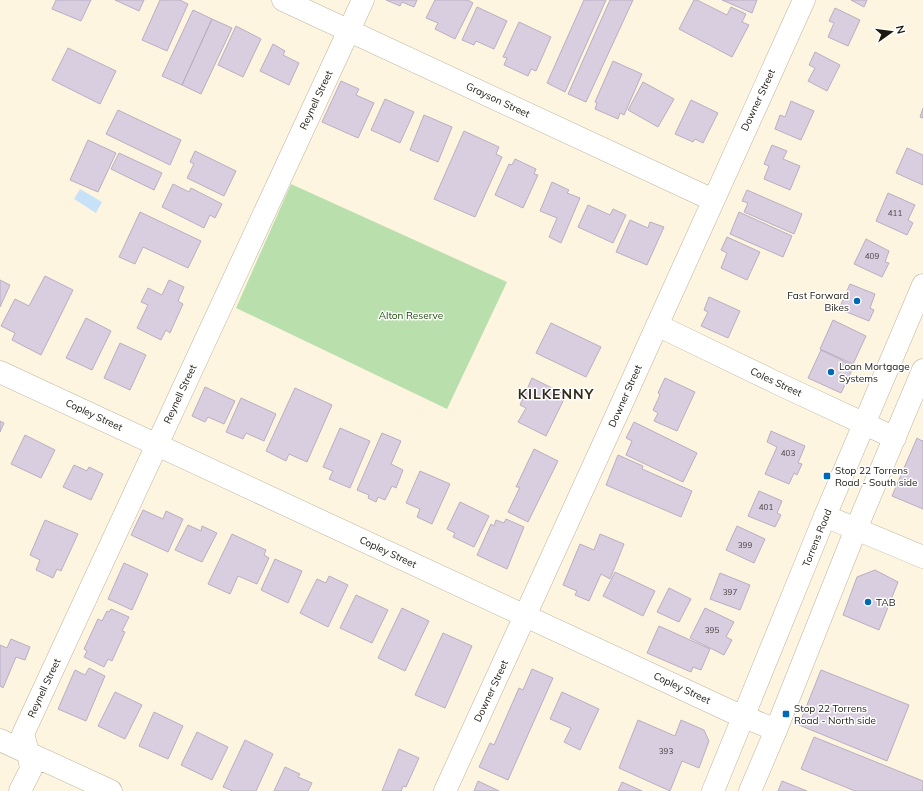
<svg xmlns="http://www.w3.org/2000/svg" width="923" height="791" font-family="Mulish,sans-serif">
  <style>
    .green { fill: #b9dfad }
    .water { fill: #c7e1f8 }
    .building { fill: #d9cde0; stroke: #baaec1 }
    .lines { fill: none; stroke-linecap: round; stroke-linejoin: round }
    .minor-casing { stroke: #bbb39f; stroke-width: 23 }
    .major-casing { stroke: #bbb39f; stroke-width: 23 }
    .minor { stroke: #fff; stroke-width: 22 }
    .major { stroke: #fff; stroke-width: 22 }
    .poi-dot { fill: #0069b4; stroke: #fff; stroke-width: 1.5 }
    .labels { text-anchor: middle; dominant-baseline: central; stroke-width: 3; stroke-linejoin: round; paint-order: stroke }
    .number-label { font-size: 8px; fill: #4a4544 }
    .street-label { font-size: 10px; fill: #1b1810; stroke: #fff }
    .poi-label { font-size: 10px; fill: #1b1810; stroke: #fff; text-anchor: start }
    .park-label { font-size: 10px; fill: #164600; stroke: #fff }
    .district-label { font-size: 14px; font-weight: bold; letter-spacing: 1px; fill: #312b1a; stroke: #fff }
  </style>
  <rect width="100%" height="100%" fill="#fef5e0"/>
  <path class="green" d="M291,184L507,282L447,409L236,308Z"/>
  <path class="water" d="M80,189L102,202L96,213L74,199Z"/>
  <path class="building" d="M56,0H91L81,21L52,9Z
    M115,0H144L139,11Z
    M160,0H180L188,4L167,51L142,40Z
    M386,0H417L414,7L402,2L400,6Z
    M435,0H468L473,3L455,39L435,29L438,23L426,18Z
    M584,0H606L565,92L547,83Z
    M610,0H633L586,102L568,94Z
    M694,0H697L727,15L731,7L746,14L742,22L749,25L732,57L679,29Z
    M722,0H757L752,13Z
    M851,0H867L864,7Z
    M477,7L507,21L494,49L476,41L474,45L462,40Z
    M835,8L860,20L848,46L828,37L834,23L829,21Z
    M193,10L212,19L182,85L162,76Z
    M212,19L232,28L201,94L182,85Z
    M519,22L551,37L536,71L531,69L528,76L504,65L507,58L503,57Z
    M236,26L261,39L243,77L218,65Z
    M273,44L285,51L283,55L299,63L289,85L260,71Z
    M68,48L116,71L100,104L52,80Z
    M815,52L840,65L827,91L808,81L815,68L809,65Z
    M613,61L642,74L624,115L620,113L618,119L595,109L597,103L595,102Z
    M341,81L359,89L356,95L374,103L358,138L322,122Z
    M643,82L674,99L658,127L628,110Z
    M385,99L414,112L400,143L371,130Z
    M691,100L718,113L703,143L695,139L693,142L675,134Z
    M791,101L814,111L801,140L775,129L780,115L785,117Z
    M923,108V118L920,117Z
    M118,110L181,140L170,165L106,134Z
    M424,115L452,127L438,162L410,150Z
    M464,131L499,147L496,154L502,157L475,217L434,199Z
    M88,140L116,153L98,192L70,180Z
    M772,145L787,151L783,159L800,166L790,190L764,179L769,166L764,164Z
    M907,148L923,155V185L896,173Z
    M195,151L236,171L224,196L187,178L194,164L190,162Z
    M119,153L162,173L154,190L111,169Z
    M515,159L536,169L534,174L538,175L523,208L495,195L509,164L512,165Z
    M552,182L569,190L567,193L580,198L561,243L549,237L557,218L540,211Z
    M173,184L189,192L191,188L222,204L215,218L210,215L204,228L162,207Z
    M747,190L802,214L794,234L744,212L748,203L742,201Z
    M888,193L915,205L908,220L913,223L907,235L876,221Z
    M588,205L610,215L613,209L626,215L613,243L578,227Z
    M140,212L201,241L188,268L143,247L135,264L119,257Z
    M739,212L792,236L783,257L730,234Z
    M630,220L648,228L650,222L664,227L647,265L616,252Z
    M727,237L760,252L747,280L721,268L727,253L721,250Z
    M866,239L889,251L885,262L889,263L882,277L854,264Z
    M45,276L73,290L41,355L12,340L15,333L1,326L15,299L29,306Z
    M0,280L10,285L0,307Z
    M169,280L184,287L178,301L183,304L170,333L166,330L161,340L137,328L148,305L141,302L148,288L162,295Z
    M850,284L875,294L870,308L874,310L869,321L839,309Z
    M709,297L740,311L728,338L701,326L708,312L704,310Z
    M86,318L111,331L92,370L66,358Z
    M833,320L866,336L853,364L820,349Z
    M551,323L601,347L586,377L536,353Z
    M120,343L146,355L130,390L104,378Z
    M821,350L854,366L841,393L808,378Z
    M532,378L566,395L546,436L518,422L526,408L520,405Z
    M665,378L695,392L677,431L654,421L658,413L653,410L660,395L658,393Z
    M205,387L235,401L224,424L208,417L205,422L192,416Z
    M295,388L332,405L307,462L289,454L286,461L266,451Z
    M241,398L276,414L264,441L246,433L243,439L226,432Z
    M0,421L4,423L0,432Z
    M634,422L697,453L683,482L626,455L632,441L626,438Z
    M340,428L370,441L350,488L329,479L333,471L323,467Z
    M771,431L805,446L798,463L802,464L797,475L794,473L789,484L765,474L777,447L767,442Z
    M382,433L401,441L391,464L403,470L396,488L392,486L385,500L378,497L376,502L368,498L369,495L357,490Z
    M25,435L55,450L41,478L11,464Z
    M917,438L922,441L923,440V509L892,496Z
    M534,449L558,461L528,522L508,512L520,487H516Z
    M618,455L643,466L642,469L692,491L681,517L606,485Z
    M74,465L87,471L89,467L103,474L91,500L63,487Z
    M420,471L450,484L432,524L417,517L420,509L406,503Z
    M759,491L782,501L777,513L781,515L775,527L748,516Z
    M460,502L489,516L474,547L453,537L455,533L447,529Z
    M143,510L163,519L166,511L183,519L168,552L131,535Z
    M506,519L524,527L507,569L477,555L491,524L494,526L496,520L504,523Z
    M45,520L78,534L61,571L57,569L53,578L36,570L40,560L30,555Z
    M188,525L201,531L202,526L217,533L202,562L175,550Z
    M737,526L765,539L754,563L726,550Z
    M232,534L266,550L264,555L269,558L257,584L238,576L230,594L208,584Z
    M600,534L624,544L610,579L601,574L589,601L575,595L577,591L563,585L580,544L594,550Z
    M275,559L302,571L288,603L261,590Z
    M124,563L148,574L132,610L108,599Z
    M875,570L898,582L879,630L843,615L857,577Z
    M615,572L655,591L643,616L603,596Z
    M720,573L750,585L740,610L710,599Z
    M329,576L348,585L328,627L300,613L317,579L326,583Z
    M669,588L691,599L679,622L657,612Z
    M356,595L388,610L372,643L340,628Z
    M402,608L429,621L405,671L378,658Z
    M705,608L734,622L726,637L732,640L724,655L690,638Z
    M111,609L129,617L122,631L125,632L112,661L108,659L104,667L84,657L87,651L84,649L98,619L102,621L107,611L109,612Z
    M659,626L710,649L701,670L693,667L691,672L647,653Z
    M443,633L472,646L445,708L415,695Z
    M11,639L30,647L25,660L16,657L3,688L0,686V645L7,648Z
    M89,668L105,676L86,721L58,709L75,670L85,675Z
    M532,669L553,678L508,780L479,767L490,743L494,745L519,688L523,690Z
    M821,670L909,705L887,761L799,725Z
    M115,692L142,705L125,739L98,726Z
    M562,692L599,709L580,750L564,742L571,728L550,719Z
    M154,712L183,726L168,759L139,746Z
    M638,720L675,736L681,720L704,730L709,741L699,768L682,761L670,791L619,768Z
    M197,732L228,747L212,780L181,765Z
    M814,737L923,781V791H855L801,769Z
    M245,740L273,754L256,791H233L223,787Z
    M399,749L419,758L406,787L403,786L401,791H382Z
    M285,767L300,774L298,777L312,783L308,791H274Z
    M478,781L499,791H474Z
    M782,781L807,791H778Z
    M622,782L642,791H618Z"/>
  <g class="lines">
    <defs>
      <path id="minor" d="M283,0L713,200
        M657,325L779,384L895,438
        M0,372L730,711L776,730
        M825,516L923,557
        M0,740L111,791
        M20,791L31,769L28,752L23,734L363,0
        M445,791C567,528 684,264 804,0"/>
      <path id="major" d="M713,791L825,516L923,285
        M750,791L776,730L856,529L923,370"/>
    </defs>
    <use href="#minor" class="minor-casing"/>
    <use href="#major" class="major-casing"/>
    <use href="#minor" class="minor"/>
    <use href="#major" class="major"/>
  </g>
  <g class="poi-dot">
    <circle cx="857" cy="301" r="4"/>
    <circle cx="831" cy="372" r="4"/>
    <rect x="823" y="472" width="8" height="8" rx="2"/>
    <circle cx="868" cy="602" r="4"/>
    <rect x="782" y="710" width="8" height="8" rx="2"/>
  </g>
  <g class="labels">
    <g class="number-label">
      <text x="895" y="213">411</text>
      <text x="872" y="256">409</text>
      <text x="788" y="453">403</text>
      <text x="766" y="507">401</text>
      <text x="745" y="545">399</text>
      <text x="730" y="592">397</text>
      <text x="712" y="630">395</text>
      <text x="666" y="751">393</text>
    </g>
    <g class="street-label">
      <text transform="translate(316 100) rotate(-65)">Reynell Street</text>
      <text transform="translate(498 100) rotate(25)">Grayson Street</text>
      <text transform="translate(758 100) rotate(-65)">Downer Street</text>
      <text transform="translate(776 382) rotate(25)">Coles Street</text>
      <text transform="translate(180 394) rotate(-65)">Reynell Street</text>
      <text transform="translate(625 396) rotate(-66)">Downer Street</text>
      <text transform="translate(94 415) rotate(25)">Copley Street</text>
      <text transform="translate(817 538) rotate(-68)">Torrens Road</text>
      <text transform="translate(388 552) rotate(25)">Copley Street</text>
      <text transform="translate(44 688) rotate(-65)">Reynell Street</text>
      <text transform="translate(682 688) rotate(25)">Copley Street</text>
      <text transform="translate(491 691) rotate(-65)">Downer Street</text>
    </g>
    <g class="poi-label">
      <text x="849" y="295" text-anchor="end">Fast Forward<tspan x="849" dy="12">Bikes</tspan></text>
      <text x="839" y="366">Loan Mortgage<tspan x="839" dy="12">Systems</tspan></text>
      <text x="835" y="470">Stop 22 Torrens<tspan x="835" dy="12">Road - South side</tspan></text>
      <text x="876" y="602">TAB</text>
      <text x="794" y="708">Stop 22 Torrens<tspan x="794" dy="12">Road - North side</tspan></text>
    </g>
    <g class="park-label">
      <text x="411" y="315">Alton Reserve</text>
    </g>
    <g class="district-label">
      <text x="556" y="394">KILKENNY</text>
    </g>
  </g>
  <g transform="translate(891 32) rotate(76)" stroke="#ffffff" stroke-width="3" paint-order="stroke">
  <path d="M0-3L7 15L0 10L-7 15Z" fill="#1b1810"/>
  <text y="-6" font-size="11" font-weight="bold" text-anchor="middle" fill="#1b1810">N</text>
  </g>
</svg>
